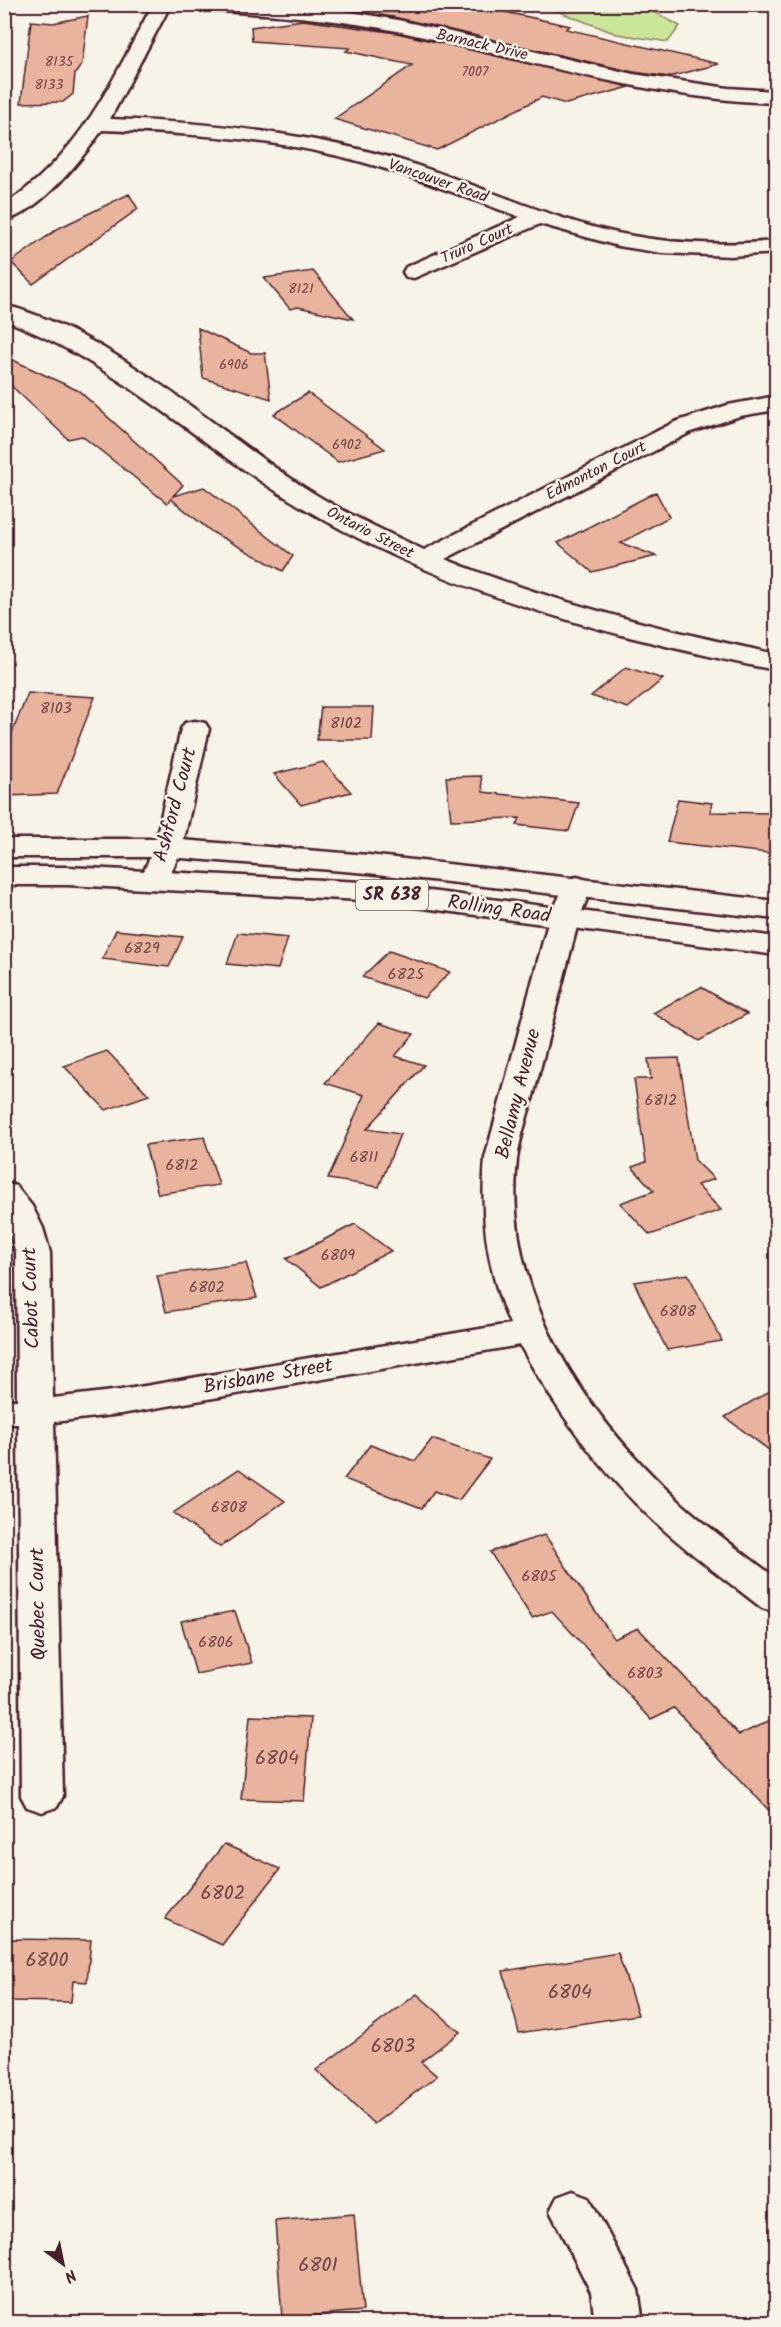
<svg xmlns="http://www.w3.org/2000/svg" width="781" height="2327" font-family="Kalam,sans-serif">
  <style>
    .green { fill: #cbe59b; stroke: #8a8263; stroke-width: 1.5 }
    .building { fill: #e9b49d; stroke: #4a1f2b; stroke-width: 1.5 }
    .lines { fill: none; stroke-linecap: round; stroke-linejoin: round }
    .street-casing { stroke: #4a1f2b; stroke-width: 5 }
    .primary-casing { stroke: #4a1f2b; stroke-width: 5 }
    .street { fill: #f7f3e8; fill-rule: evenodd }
    .primary { fill: #f7f3e8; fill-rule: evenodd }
    .labels { text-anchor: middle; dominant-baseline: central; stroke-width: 5; stroke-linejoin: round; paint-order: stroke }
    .far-number-label { font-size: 14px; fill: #724448 }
    .far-street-label { font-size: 16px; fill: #4a1f2b; stroke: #f7f3e8 }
    .number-label { font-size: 16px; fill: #724448 }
    .shield { fill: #f7f3e8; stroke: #7e5f64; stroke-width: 1.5 }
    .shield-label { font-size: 18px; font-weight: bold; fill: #4a1f2b }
    .street-label { font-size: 20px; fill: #4a1f2b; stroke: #f7f3e8 }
    .near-number-label { font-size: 20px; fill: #724448 }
  </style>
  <rect width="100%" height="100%" fill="#f7f3e8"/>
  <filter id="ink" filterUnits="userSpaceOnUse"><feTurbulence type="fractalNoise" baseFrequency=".0167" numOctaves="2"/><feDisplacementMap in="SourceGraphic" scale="12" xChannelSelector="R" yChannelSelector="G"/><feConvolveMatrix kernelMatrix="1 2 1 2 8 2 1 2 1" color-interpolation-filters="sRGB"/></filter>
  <g filter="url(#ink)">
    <path class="green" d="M541,5H641L680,26L668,42L617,34Z"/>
    <path class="building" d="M413,4H468L570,26L566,29L719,64L669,77L633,72L398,18L362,12Z
      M88,16L82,64L75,74L73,94L63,102L21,103L31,21L53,23Z
      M303,20L397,33L630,87L566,104L542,97L437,150L334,119L412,65L346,51L350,48L252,41L251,27Z
      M129,194L138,209L33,284L11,262L59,228Z
      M313,271L353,319L298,307L290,309L264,278Z
      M198,328L251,353H265L271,399L203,378Z
      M4,356L79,391L183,485L173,496L204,487L293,556L283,571L212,532L171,499L167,503L82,436L68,439L4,379Z
      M308,393L385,449L338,462L274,414Z
      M656,492L669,517L621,543L656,556L592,572L558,543Z
      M626,667L663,679L628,708L591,696Z
      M28,693L95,697L57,794L7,796L12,733Z
      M321,707H374L372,740H317Z
      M323,762L351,792L301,805L274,774Z
      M481,776L483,792L579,803L569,831L517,825L520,818L451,820L446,777Z
      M678,799L712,803L710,812L777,813V854L667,842Z
      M116,930L183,937L169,967L102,959Z
      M238,933L288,938L278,969L227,964Z
      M389,951L450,972L424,998L362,977Z
      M701,987L747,1014L699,1041L653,1013Z
      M379,1023L414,1034L395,1056L424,1065L367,1129L400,1134L379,1187L328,1179L364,1095L325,1083Z
      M107,1051L149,1095L106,1110L64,1066Z
      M679,1058L695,1160L714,1179L697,1185L721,1210L650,1235L620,1203L654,1191L632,1167L646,1162L634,1079H651L648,1059Z
      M204,1137L219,1185L158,1194L145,1145Z
      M355,1224L391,1251L321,1287L286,1259Z
      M246,1263L257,1298L166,1312L157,1276Z
      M688,1274L722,1341L667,1350L634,1282Z
      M777,1387V1456L725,1417Z
      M432,1439L490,1459L459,1500L434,1491L422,1508L344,1479L370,1445L415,1461Z
      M239,1469L285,1501L220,1547L173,1513Z
      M545,1535L614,1639L638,1628L739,1735L777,1717V1819L674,1708L651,1719L552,1611L532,1618L490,1552Z
      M235,1611L252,1663L196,1674L181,1621Z
      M250,1716L311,1718L304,1801L241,1799Z
      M224,1844L280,1869L222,1945L165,1919Z
      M4,1939L91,1940L87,1982L73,1981L71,2002L4,2001Z
      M618,1953L638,2015L519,2033L503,1971Z
      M417,1994L460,2032L421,2062L437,2076L374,2124L316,2070Z
      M354,2214L363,2311L282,2318L275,2221Z"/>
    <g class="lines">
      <defs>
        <path id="street" d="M153,4H171L110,119C206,122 300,132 393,158C465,179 532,212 604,230C661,244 718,246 776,241V253L731,256L662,253L618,246L540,224L414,278L406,277L403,272L406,267L520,217C456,194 392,167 325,153C252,137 177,133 102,130C82,159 40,212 4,221V205C81,154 111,83 153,4Z
          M176,4H281L345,11L398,20L633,74L728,88L776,91V103C647,99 523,58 397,31C327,17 256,13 185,9Z
          M4,305C108,331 211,426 299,484C338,510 382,530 424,550L675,422L728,405L776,396V410L740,416L691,432L445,559C553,603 663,630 776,654V670C741,664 705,655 670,647C537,616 404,571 287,498C192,439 111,360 4,320Z
          M195,721L205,723L209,729L182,848L165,886L155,889L145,886L140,880L154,848L181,729L185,723Z
          M577,877L587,880L592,886L579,919C565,973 551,1027 537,1081C531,1107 520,1134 517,1160C502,1295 586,1416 681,1503C711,1530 744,1554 776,1578V1612L762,1608C726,1580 689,1553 655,1522C600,1471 556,1411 520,1345L121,1414L54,1422L63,1796L57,1807L42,1812L27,1807L21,1796L18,1424H4V1400H17L16,1253L4,1216V1183L16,1186L32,1206L43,1228L50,1253L53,1398L121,1390L510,1324C487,1271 480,1216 485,1158L549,919L567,880Z
          M573,2191L589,2197L638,2290L643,2322H595L591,2292L550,2211L557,2197Z"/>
        <path id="primary" d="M4,839H168L368,855L776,901V919L368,873L168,857H4Z
          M4,867H67L362,882L776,937V955L362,900L67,885H4Z"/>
      </defs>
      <use href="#street" class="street-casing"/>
      <use href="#primary" class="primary-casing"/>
      <use href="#street" class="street"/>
      <use href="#primary" class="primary"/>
    </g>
  </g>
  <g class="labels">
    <g class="far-number-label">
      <text x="59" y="62">8135</text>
      <text x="475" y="72">7007</text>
      <text x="49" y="85">8133</text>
      <text x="301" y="289">8121</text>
      <text x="234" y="365">6906</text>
      <text x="347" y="445">6902</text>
    </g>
    <g class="far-street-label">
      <text transform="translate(482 45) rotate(13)">Barnack Drive</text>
      <text transform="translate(438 181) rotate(19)">Vancouver Road</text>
      <text transform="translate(477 244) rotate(-24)">Truro Court</text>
      <text transform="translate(596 471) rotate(-27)">Edmonton Court</text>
      <text transform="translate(370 533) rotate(27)">Ontario Street</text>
    </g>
    <g class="number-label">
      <text x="56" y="708">8103</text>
      <text x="346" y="723">8102</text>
      <text x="142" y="948">6829</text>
      <text x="406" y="974">6825</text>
      <text x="661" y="1100">6812</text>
      <text x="364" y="1157">6811</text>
      <text x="182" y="1165">6812</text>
      <text x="338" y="1255">6809</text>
      <text x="207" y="1287">6802</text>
      <text x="678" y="1311">6808</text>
      <text x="229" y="1507">6808</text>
      <text x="539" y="1576">6805</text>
      <text x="216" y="1642">6806</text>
      <text x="645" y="1673">6803</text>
    </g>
    <rect class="shield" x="356" y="880" width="72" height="30" rx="4.5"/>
    <g class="shield-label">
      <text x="392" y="895">SR 638</text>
    </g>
    <g class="street-label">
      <text transform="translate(176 805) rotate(-75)">Ashford Court</text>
      <text transform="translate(499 910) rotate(8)">Rolling Road</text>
      <text transform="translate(519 1094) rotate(-76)">Bellamy Avenue</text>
      <text transform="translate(32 1298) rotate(-92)">Cabot Court</text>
      <text transform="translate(268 1377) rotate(-10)">Brisbane Street</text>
      <text transform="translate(39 1604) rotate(-91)">Quebec Court</text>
    </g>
    <g class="near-number-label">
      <text x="277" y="1759">6804</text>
      <text x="223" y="1894">6802</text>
      <text x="47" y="1961">6800</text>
      <text x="570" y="1993">6804</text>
      <text x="393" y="2047">6803</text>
      <text x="318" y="2266">6801</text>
    </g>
  </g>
  <rect width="781" height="2327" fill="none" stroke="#f7f3e8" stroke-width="24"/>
  <rect x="12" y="12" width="757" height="2303" fill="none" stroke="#4a1f2b" stroke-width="2" filter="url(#ink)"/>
  <g transform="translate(63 2264) rotate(148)" stroke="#f7f3e8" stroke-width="4.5" paint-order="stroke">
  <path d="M0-4.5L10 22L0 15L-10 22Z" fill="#4a1f2b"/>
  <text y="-9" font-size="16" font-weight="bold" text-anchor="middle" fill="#4a1f2b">N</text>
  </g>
</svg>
